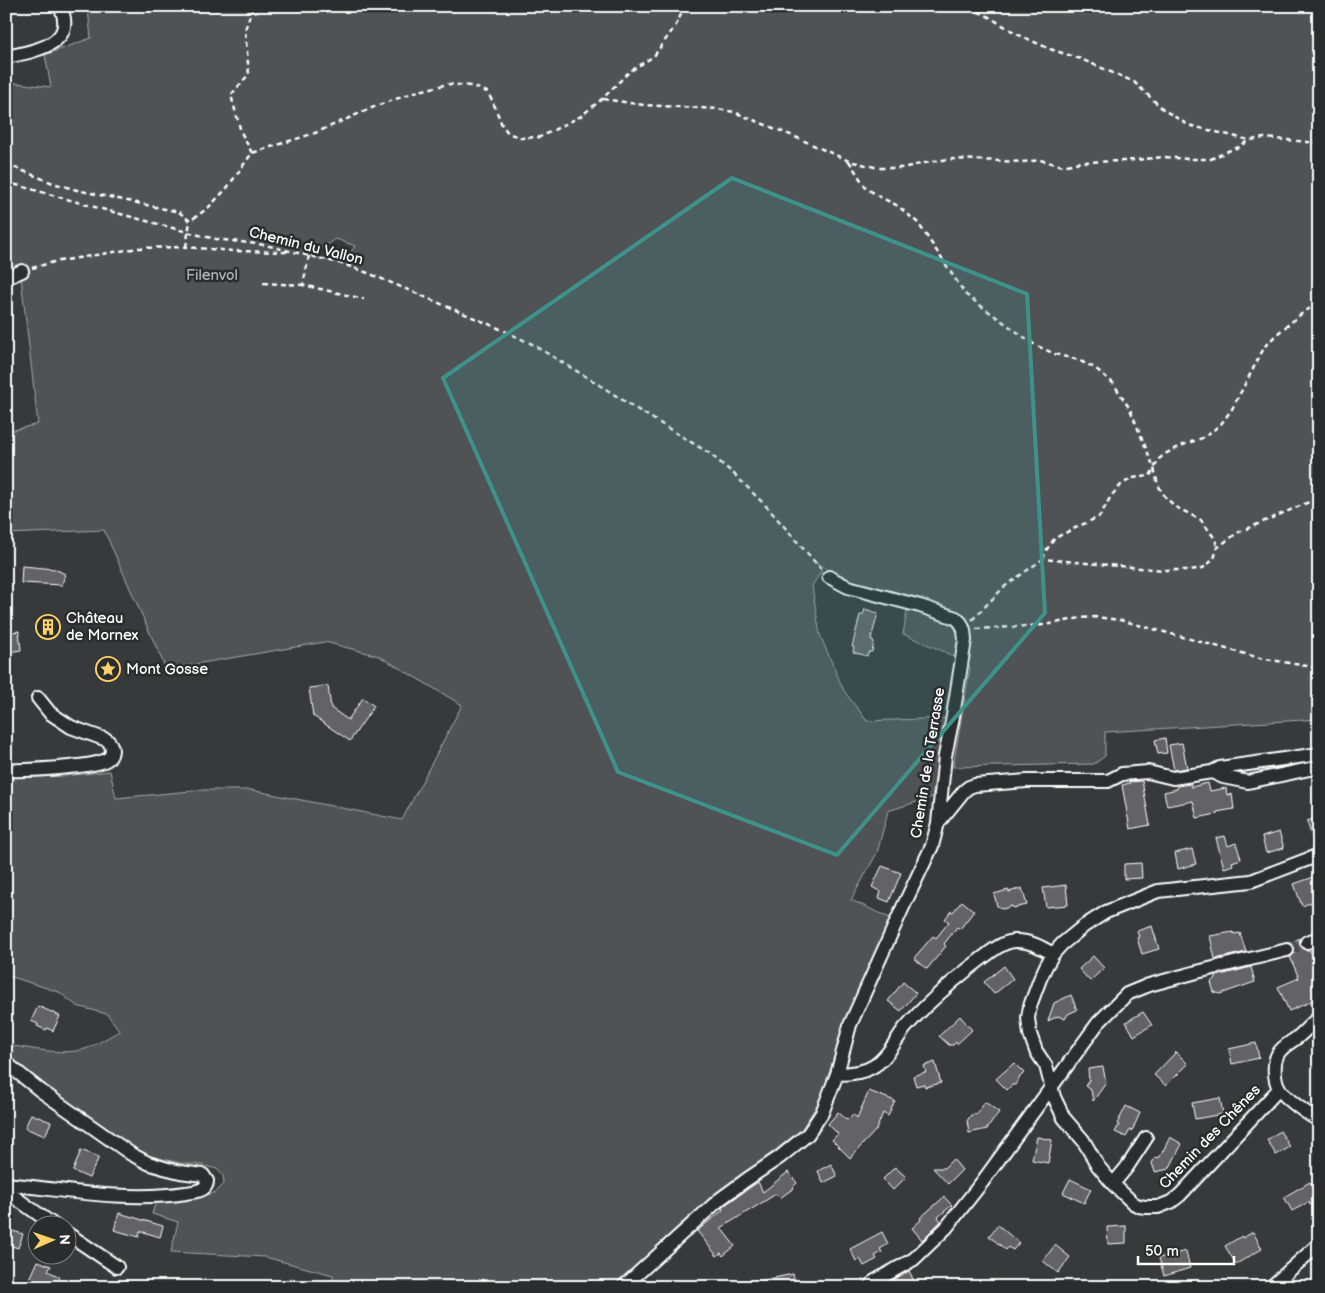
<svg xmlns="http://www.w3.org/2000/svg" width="1325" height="1293" font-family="'Balsamiq Sans',sans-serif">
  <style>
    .green { fill: #505354; stroke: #a8a9aa; fill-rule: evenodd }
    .building { fill: #636465; stroke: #fff }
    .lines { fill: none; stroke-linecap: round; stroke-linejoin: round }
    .minor-tunnel { stroke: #4b4e4f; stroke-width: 12; stroke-dasharray: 12 6; stroke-linecap: butt }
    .minor-casing { stroke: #fff; stroke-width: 16 }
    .path { stroke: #fff; stroke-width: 2.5; stroke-dasharray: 5 4; stroke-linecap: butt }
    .minor { stroke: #2a2d2e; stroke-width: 12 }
    .path-bridge { stroke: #fff; stroke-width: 2.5; stroke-dasharray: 5 4; stroke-linecap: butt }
    .marked { fill: #3f918b; fill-opacity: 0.2; stroke: #3f918b; stroke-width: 4; stroke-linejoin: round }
    .labels { text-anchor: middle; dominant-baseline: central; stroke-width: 5; stroke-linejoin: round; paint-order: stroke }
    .street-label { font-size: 15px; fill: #fff; stroke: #2a2d2e }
    .park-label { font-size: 15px; fill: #b0b2b2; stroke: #2a2d2e }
    .poi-label { font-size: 15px; fill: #fff; stroke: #2a2d2e; text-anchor: start }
  </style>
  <rect width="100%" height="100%" fill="#373a3b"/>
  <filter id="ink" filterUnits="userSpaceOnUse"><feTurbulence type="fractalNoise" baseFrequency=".02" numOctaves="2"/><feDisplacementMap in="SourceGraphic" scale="10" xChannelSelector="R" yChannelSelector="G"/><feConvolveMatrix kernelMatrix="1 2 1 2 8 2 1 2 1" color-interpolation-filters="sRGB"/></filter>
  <g filter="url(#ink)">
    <path class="green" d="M84,6H1319V719L1105,732V756L1094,764L953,767L970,667L945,652L903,634L907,611L927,614L933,604L843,579L815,562L822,570L812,586L820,635L844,691L867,721L946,718L932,797L888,811L877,853L851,900L890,918L845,1023L832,1073L817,1105L801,1130L683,1222L613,1287H333V1275L265,1257L171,1252L178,1222L152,1214L156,1201L204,1196L216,1192L224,1184L223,1176L217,1169L201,1165L180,1163L154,1157L141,1153L122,1141L6,1056V1045C31,1048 60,1056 85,1049C97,1045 109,1036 120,1031L107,1014L77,1006L59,992L6,975V778L64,776L110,771L116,798L203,790H251L402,820L462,705L379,656L325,642L166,669L104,530L6,534V432L38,424L21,278L22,271L6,273V82L51,87L45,55L91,38L88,9ZM336,239L355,246L343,264L310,256Z"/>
    <path class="building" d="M22,566L55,569L65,574L62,585L21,583Z
      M865,609L878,613L871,639H872V641L874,642L872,652H869L867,656L853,652L854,647H852L860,615H863Z
      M19,631L21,650L9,652L6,646V633Z
      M328,686L331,708L348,720L363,698L374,706L350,741L313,716L309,688Z
      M1165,738L1167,753L1158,754L1155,740Z
      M1182,743L1187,768L1174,770L1169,745Z
      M1142,781L1150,825L1130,829L1122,785L1130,783L1129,782Z
      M1208,783L1210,791L1226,788L1227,795L1232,794L1234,809L1217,812V814L1197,818L1193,801L1167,806L1164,792L1177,789V786L1191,784V787Z
      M1319,817V847L1315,848L1307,821Z
      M1279,832L1284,848L1266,853L1262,837Z
      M1225,836L1228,846L1236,843L1241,859L1232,862L1233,865L1224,868L1216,838Z
      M1192,849L1196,864L1178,869L1175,853Z
      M1141,863L1142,878L1124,879V864Z
      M882,866L901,873L889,902L879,898L881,892L872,887Z
      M1319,875L1318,900L1302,906L1294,884Z
      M1066,885L1068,905L1046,907L1043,888Z
      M1022,888L1027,905L1013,908L1012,906L1003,909L997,906L994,894L1008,890L1009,892Z
      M962,901L974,911L960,929L957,927L944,944L946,946L927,969L914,958L933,936L936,938L949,922L945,919L951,911L953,912Z
      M1152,926L1159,949L1142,954L1137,938L1139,937L1137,931Z
      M1233,932L1234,934L1240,933L1246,952L1215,959L1210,936Z
      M1300,938V945L1305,950H1310L1319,971V998L1289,1011L1278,987L1299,978L1290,957L1295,953V949L1293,945L1290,943Z
      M1093,956L1104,968L1090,981L1079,969Z
      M1004,966L1013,979L994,994L984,982Z
      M1251,967L1255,982L1220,994L1214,992L1211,982L1217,976Z
      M903,982L916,993L901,1011L888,1001Z
      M1071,995L1077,1010L1068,1014L1065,1019L1058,1016L1048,1021L1054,1003Z
      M38,1006L60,1016L53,1031L47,1028L46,1030L37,1026L38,1024L31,1021Z
      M1143,1012L1152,1025L1134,1036L1126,1022Z
      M960,1016L972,1030L957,1044L956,1042L953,1045H949L939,1036Z
      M1256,1043L1259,1058L1232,1064L1229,1049Z
      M1176,1052L1188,1064L1166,1086L1154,1075Z
      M935,1062L941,1083L925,1087L924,1084L916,1086L913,1076L926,1072L924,1066Z
      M1014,1063L1024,1073L1018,1079V1081L1015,1085H1012L1007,1090L996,1079Z
      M1103,1067L1106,1083L1093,1101L1091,1090L1085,1086L1089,1080L1088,1069Z
      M869,1091L895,1101L888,1116L883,1113L876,1130L850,1158L832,1140L838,1134L828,1124L838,1112L847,1120L853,1114L857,1118Z
      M1220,1098L1223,1114L1195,1119L1192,1103Z
      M985,1102L999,1112L987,1129L969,1133L967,1121L971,1115L977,1114Z
      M1126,1106L1140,1113L1132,1131L1130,1130L1126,1137L1115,1132L1119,1125L1117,1124Z
      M31,1114L51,1122L45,1136L25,1128Z
      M1280,1131L1290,1147L1276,1155L1267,1140Z
      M1037,1137L1052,1140L1048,1163L1032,1160Z
      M1170,1137L1182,1144L1169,1169L1155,1172L1152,1163L1155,1158L1160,1157Z
      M81,1150L99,1157L89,1178L73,1171Z
      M953,1159L962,1170L948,1184L933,1168H944Z
      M831,1164L837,1176L823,1183L818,1171Z
      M895,1167L906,1177L893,1190L883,1179Z
      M788,1172L797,1183L793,1187L794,1188L780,1198L776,1194L721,1228L735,1246L723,1256L721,1253L717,1256L697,1231L723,1210L722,1208L725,1205L758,1182L763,1192Z
      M1070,1179L1091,1189L1084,1203L1063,1193Z
      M1310,1182L1319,1198V1200L1310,1205L1309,1202L1292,1211L1284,1197Z
      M944,1197L952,1205L938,1217L941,1221L922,1240L912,1228L921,1220L920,1218Z
      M119,1213L163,1226L160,1237L140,1231L139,1237L114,1230Z
      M998,1225L1019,1243L1013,1250L1008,1247L1006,1250L989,1236Z
      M1126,1226V1243L1108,1244L1107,1227Z
      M6,1229L23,1234L18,1248L6,1244Z
      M882,1232L888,1244L880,1249L882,1252L875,1256L877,1259L864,1266L860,1259L856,1261L850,1249Z
      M1253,1232L1262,1249L1236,1264L1225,1246L1242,1236L1243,1238Z
      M1055,1245L1070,1257L1058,1273L1043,1261Z
      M1186,1251L1190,1268L1164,1276L1159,1258Z
      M38,1261L51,1266L48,1271L60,1277L56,1287H42L29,1281Z
      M909,1271L917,1287H881Z
      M793,1274L797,1287H756L755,1282Z"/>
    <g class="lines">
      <path class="minor-tunnel" d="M1287,950L1307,942"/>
      <defs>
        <path id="minor" d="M6,57C34,51 78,45 60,6
          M6,278L22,271
          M6,770C27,771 48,769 69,767C80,766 93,765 104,761C114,757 114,746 107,740L71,727L50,713L38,698
          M1212,772L1220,768L1319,754
          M938,823L964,791L969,787L975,785L1027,781H1108L1122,774L1148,772L1173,778L1212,772L1223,777L1248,782L1319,767
          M1307,942L1319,938
          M1319,1017C1312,1023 1306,1030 1299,1036C1292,1042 1282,1046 1278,1054C1273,1062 1274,1080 1279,1088C1283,1097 1310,1116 1319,1120
          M6,1063L41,1091L131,1154L148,1163L164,1168L180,1172L203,1175L207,1181C207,1183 206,1186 204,1188C199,1192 191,1192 186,1193C127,1202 65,1190 6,1184
          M837,1074C850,1074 863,1073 874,1066C888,1057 895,1041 905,1028C925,1005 948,985 972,966C985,957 998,943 1014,941C1029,940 1041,947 1053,954
          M1279,1089L1180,1195L1171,1202L1158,1207H1145L1139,1206L1133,1203L1113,1184L1098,1166L1083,1140L1064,1118L1054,1097L1046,1066L1036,1051L1030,1034L1028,1018L1030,1006L1040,979L1046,966L1053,954L1062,944L1084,926L1106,912L1158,891L1251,881L1319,855
          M1113,1184L1127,1167L1146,1138
          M6,1191L55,1226
          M68,1234L117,1267
          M623,1287L720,1199L746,1180L780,1157L808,1134L822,1113L837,1074L850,1025L903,907L932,846L938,823L945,756L952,722L965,640L964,630L961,623L956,618L920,606L848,587L829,577
          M870,1287L875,1281L914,1259L946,1228L983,1181L1098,1023L1127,994L1149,985L1197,972L1287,950
          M1271,1287L1319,1244"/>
      </defs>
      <use href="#minor" class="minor-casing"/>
      <path class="path" d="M961,6L984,14L1019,35L1050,49L1081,59L1134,82L1164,110L1188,125L1249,140L1265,138L1319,143
        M981,6L984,14
        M603,99L644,105L718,109L734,112L793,136L849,161L879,168H901L940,160L956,159L1022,162L1040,160L1063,166L1079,162L1125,161L1164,157L1188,159H1211L1228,151L1239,147L1249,140
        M252,153L241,132L231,95L249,74L245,30L253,6
        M849,161L866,188L880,197L898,206L918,223L966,295L1035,345L1055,354L1078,360L1095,368L1113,383L1130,409L1154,468L1158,485L1166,498L1176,507L1201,520L1213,536L1216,542L1217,548
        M6,164L53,183L77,190L179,212L190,221L209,207L227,188L252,153L315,133L374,107L415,92L448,84L472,86L487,92L493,102L502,125L508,133L521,138L540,137L581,116L602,99L629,72L654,56L676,25L685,6
        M6,182L102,209L195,234L216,239L265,245L343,264L368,273L498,328L532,344L598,384L635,408L709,453L734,474L767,507L821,569
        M309,256L303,285L364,299
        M32,268L54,262L138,248L186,247L233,251L287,252
        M263,283L303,285
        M1043,559L1047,549L1055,538L1100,516L1111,496L1121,485L1132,478L1150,476L1159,459L1165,454L1183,445L1205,437L1221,424L1232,409L1265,346L1277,334L1300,315L1319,302
        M972,620L1004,587L1043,559L1163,570H1189L1203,568L1214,559L1217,548L1237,533L1309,502L1319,500
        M976,629L1045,625L1080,618L1095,617L1120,620L1260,658L1319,668"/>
      <use href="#minor" class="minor"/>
      <path class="path-bridge" d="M186,247L190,221"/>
    </g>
  </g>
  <path class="marked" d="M732,178L1027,294L1045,613L837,855L618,772L443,378Z"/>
  <defs>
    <symbol id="building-ring" viewBox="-11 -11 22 22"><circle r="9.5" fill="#2a2d2e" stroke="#ffd166" stroke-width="1.5"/><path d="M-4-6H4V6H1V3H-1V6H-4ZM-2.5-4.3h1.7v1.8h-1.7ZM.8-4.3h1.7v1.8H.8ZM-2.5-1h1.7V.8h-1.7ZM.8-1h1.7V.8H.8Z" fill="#ffd166"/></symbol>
    <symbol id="sight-ring" viewBox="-11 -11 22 22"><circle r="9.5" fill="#2a2d2e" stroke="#ffd166" stroke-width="1.5"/><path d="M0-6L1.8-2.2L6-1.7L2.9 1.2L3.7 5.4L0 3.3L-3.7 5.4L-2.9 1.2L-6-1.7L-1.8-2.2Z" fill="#ffd166"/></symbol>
  </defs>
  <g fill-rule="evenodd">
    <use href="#building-ring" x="34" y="613" width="28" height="28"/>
    <use href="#sight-ring" x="94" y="655" width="28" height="28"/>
  </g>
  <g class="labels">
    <g class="street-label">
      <text transform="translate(306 246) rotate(14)">Chemin du Vallon</text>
      <text transform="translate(928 763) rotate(-81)">Chemin de la Terrasse</text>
      <text transform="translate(1210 1137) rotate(-46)">Chemin des Chênes</text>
    </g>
    <g class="park-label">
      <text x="212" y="275">Filenvol</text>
    </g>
    <g class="poi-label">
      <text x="66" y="618">Château<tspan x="66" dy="17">de Mornex</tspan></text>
      <text x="126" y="669">Mont Gosse</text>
    </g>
  </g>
  <rect width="1325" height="1293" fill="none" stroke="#2a2d2e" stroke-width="25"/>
  <rect x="12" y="12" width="1300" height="1268" fill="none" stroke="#fff" stroke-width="2" filter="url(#ink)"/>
  <g transform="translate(52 1240) rotate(88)"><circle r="24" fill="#2a2d2e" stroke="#7f8182"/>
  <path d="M0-4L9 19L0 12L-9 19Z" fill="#ffd166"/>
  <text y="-8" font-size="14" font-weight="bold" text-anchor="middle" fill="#ffffff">N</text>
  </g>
  <path d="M1138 1256v8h96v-8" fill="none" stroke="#ffffff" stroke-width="2.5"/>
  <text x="1145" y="1256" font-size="15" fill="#ffffff" stroke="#2a2d2e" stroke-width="4" paint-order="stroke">50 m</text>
</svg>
